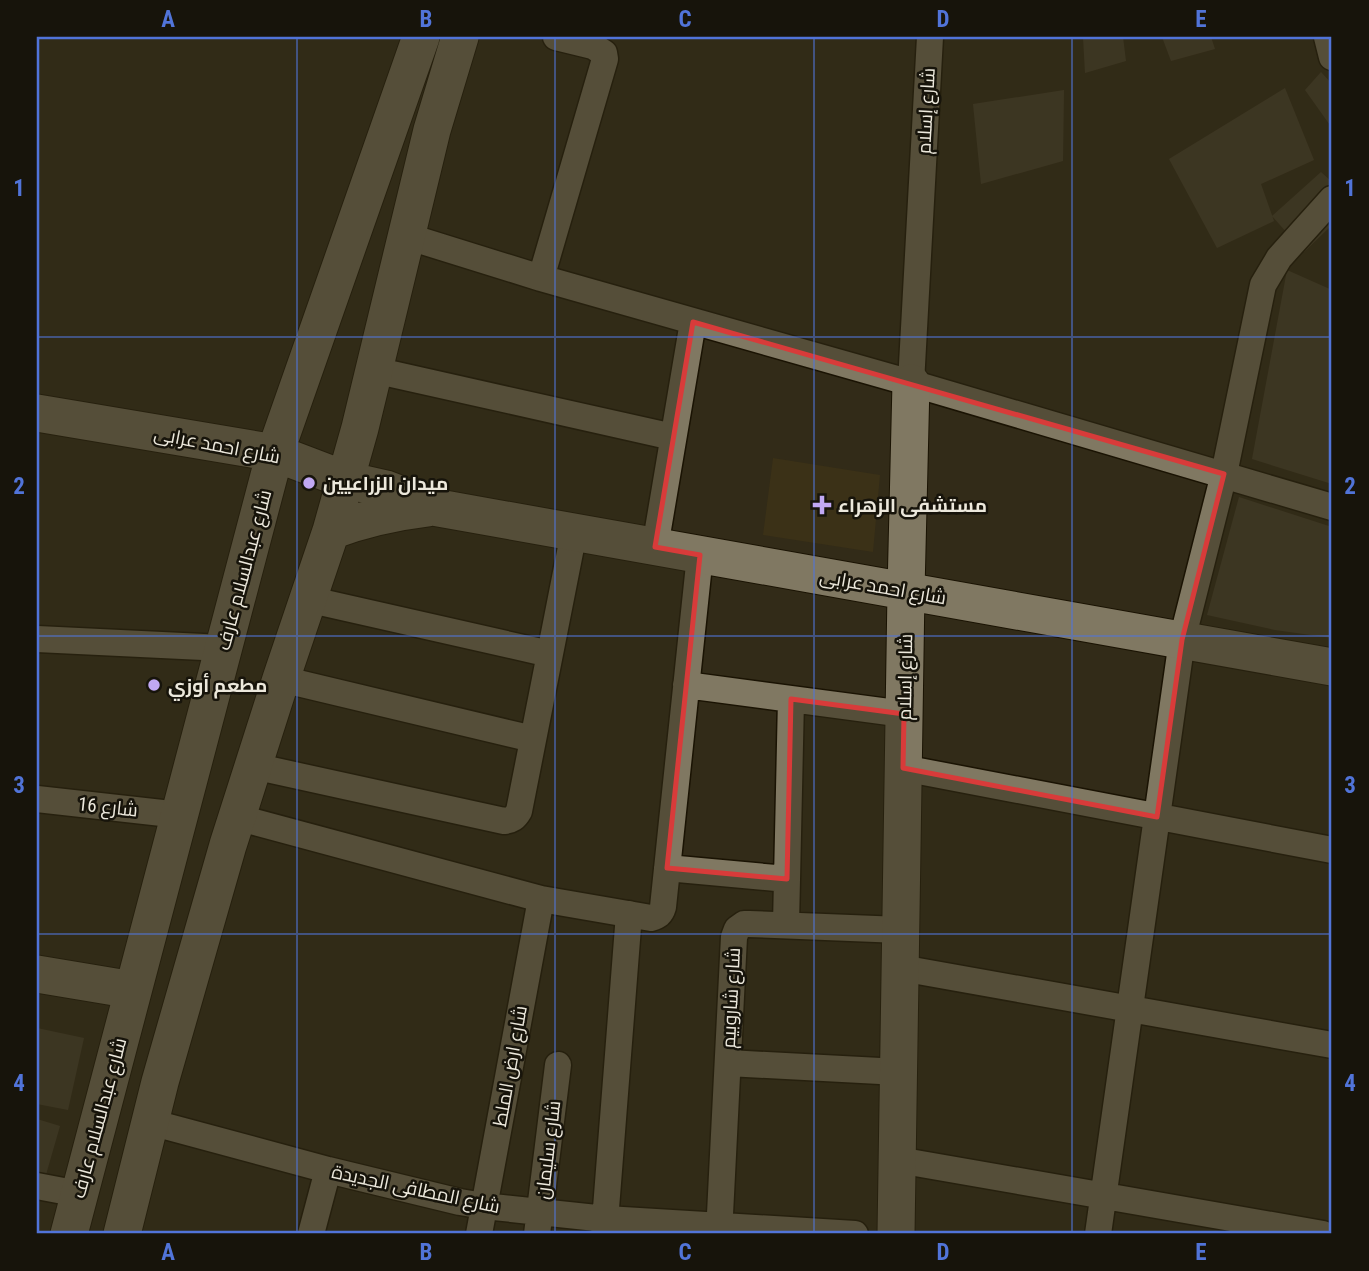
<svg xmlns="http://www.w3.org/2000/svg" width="1369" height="1271" font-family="'Roboto Condensed',Cairo,sans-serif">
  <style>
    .built { fill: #3b3117 }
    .building { fill: #4b432f }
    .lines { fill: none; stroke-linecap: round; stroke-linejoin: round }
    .street-casing { stroke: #1a1303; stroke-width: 29 }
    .secondary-casing { stroke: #1a1303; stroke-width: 39 }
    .street { stroke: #807862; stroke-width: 26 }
    .secondary { stroke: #807862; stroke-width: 37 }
    .marked { fill: none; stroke: #d83b3a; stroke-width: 5; stroke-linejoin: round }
    .grid { fill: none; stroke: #5174d9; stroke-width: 2; stroke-opacity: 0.55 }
    .poi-dot { fill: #c1a8f3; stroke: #17140b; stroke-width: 2.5 }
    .labels { text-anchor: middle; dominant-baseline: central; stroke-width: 5; stroke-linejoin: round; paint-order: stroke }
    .street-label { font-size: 19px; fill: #ece8dc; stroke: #17140b }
    .poi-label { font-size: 19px; font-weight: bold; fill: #ece8dc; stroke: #17140b; text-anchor: start }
    .neatline { fill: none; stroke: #5174d9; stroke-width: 2.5 }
    .grid-label { font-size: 23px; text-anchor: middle; font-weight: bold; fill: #5174d9 }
  </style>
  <rect width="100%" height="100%" fill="#322b18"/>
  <path class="built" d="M773,458L880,475L873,552L763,535Z"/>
  <path class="building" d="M1083,37H1123L1126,61L1085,73Z
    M1162,37H1211L1215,49L1171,61Z
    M1321,72L1332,84V128L1305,90Z
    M1285,88L1314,160L1261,184L1274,221L1217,248L1169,159Z
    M1064,90L1063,161L981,184L973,104Z
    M1321,172L1332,182V225L1304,252L1272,216Z
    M1287,270L1332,290V484L1252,459Z
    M1239,497L1332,527V638L1275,630L1207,615Z
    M37,1028L84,1038L68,1110L37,1104Z
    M37,1119L60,1126L41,1192L37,1191Z"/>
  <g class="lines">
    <defs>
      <path id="street" d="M1327,37L1332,57
        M406,236L541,278L911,383L1332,507
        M541,278L605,59L604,53L593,46L556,37
        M374,370L673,437
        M911,383L930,37
        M655,547L693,322
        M307,599L550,654
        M37,639L224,648
        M281,679L533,739
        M686,685L904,714
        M253,766L504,821C512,820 515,818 519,811L574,532
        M903,768L1332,850
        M37,799L180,815
        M236,817L541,899L651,918C658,916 661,914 663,907L700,555
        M667,868L787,879
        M786,925L791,699
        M901,968L1332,1045
        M728,1063L899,1072
        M150,1122L328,1170L460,1202L484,1206L606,1219L855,1234
        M898,1160L1323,1234
        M37,1186L79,1194
        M311,1234L328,1170
        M479,1234L541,899
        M537,1234L558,1065
        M604,1234L629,914
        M719,1234L734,937L737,929L744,924H749L901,930
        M1098,1234L1182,640L1224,474L1263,285L1279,258L1332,199"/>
      <path id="secondary" d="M37,413L275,453L346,480L386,489L433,507L1332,667
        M331,531C363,519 395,512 428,508
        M37,974L133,990
        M69,1234L275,453L421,37
        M122,1234L160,1082L228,845L281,679L331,531L360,428L432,130L460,37
        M896,1234L906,591L911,383"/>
    </defs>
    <use href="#street" class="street-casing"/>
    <use href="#secondary" class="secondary-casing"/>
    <use href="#street" class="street"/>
    <use href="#secondary" class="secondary"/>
  </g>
  <path d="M0 0H1369V1271H0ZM693,322L1224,474L1182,640L1157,817L903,768L904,714L791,699L787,879L667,868L700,555L655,547Z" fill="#322b18" fill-opacity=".55" fill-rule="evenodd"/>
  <path class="marked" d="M693,322L1224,474L1182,640L1157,817L903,768L904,714L791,699L787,879L667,868L700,555L655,547Z"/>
  <path class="grid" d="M297,37V1234M555,37V1234M814,37V1234M1072,37V1234M37,337H1332M37,636H1332M37,934H1332"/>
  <g class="poi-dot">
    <circle cx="309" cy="483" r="7"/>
    <path d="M818.5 494.5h7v7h7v7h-7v7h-7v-7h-7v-7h7z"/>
    <circle cx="154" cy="685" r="7"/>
  </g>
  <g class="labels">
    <g class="street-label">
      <text transform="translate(926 111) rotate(-87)">شارع إسلام</text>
      <text transform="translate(217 445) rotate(11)">شارع احمد عرابى</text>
      <text transform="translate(244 570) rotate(-75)">شارع عبدالسلام عارف</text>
      <text transform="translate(883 587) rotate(10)">شارع احمد عرابى</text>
      <text transform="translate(905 677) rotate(-89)">شارع إسلام</text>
      <text transform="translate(108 807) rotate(6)">شارع 16</text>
      <text transform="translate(731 998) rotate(-87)">شارع شاروبيم</text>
      <text transform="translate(510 1066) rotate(-80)">شارع ارض الملط</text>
      <text transform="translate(99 1118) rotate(-75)">شارع عبدالسلام عارف</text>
      <text transform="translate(548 1150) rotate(-83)">شارع سليمان</text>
      <text transform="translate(416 1189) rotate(12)">شارع المطافى الجديدة</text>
    </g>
    <g class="poi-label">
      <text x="323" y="483">ميدان الزراعيين</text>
      <text x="838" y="505">مستشفى الزهراء</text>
      <text x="168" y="685">مطعم أوزي</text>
    </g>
  </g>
  <rect width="1369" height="1271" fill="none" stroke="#17140b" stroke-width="77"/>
  <rect x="38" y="38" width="1292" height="1194" class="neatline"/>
  <g class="grid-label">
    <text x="168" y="27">A</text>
    <text x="426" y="27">B</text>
    <text x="685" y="27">C</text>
    <text x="943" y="27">D</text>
    <text x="1201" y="27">E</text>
    <text x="19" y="196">1</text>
    <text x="1350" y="196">1</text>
    <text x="19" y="494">2</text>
    <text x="1350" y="494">2</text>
    <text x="19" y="793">3</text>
    <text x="1350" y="793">3</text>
    <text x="19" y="1091">4</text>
    <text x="1350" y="1091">4</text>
    <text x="168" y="1260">A</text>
    <text x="426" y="1260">B</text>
    <text x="685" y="1260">C</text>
    <text x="943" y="1260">D</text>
    <text x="1201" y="1260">E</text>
  </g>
</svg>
